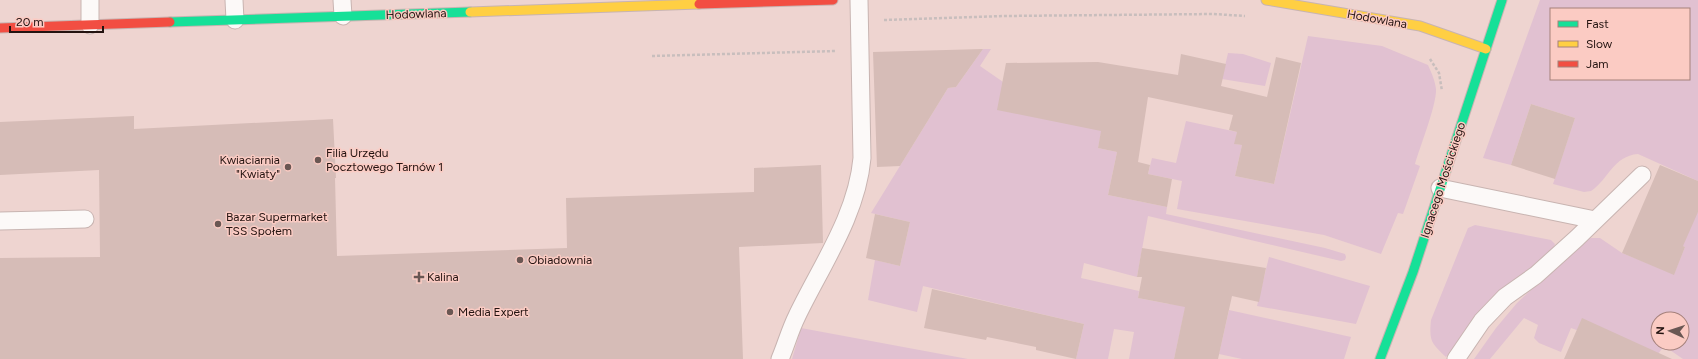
<svg xmlns="http://www.w3.org/2000/svg" width="1698" height="359" font-family="Figtree,sans-serif">
  <style>
    .green { fill: #e1c1d1; fill-rule: evenodd }
    .building { fill: #d6bcb7 }
    .lines { fill: none; stroke-linecap: round; stroke-linejoin: round }
    .lane-casing { stroke: #c8b4b1; stroke-width: 19 }
    .fast-casing { stroke: #c8b4b1; stroke-width: 11 }
    .slow-casing { stroke: #c8b4b1; stroke-width: 11 }
    .jam-casing { stroke: #c8b4b1; stroke-width: 11 }
    .path { stroke: #c8bebd; stroke-width: 2.5; stroke-dasharray: 3 2; stroke-linecap: butt }
    .lane { stroke: #fcf9f8; stroke-width: 17 }
    .fast { stroke: #16e098; stroke-width: 9 }
    .slow { stroke: #ffcf43; stroke-width: 9 }
    .jam { stroke: #f24e42; stroke-width: 9 }
    .poi-dot { fill: #6a5753; stroke: #fbcbc3; stroke-width: 1.5 }
    .labels { text-anchor: middle; dominant-baseline: central; stroke-width: 3; stroke-linejoin: round; paint-order: stroke }
    .street-label { font-size: 12px; fill: #231310; stroke: #fbcbc3 }
    .poi-label { font-size: 12px; fill: #231310; stroke: #fbcbc3; text-anchor: start }
  </style>
  <rect width="100%" height="100%" fill="#eed4d0"/>
  <path class="green" d="M1540,0H1698V181L1638,154C1613,156 1609,179 1591,191L1584,192L1553,184L1575,118L1531,104L1511,165L1483,158ZM1551,9H1689V79H1551Z
    M1308,36L1382,46L1428,65C1431,72 1435,80 1436,89C1437,104 1420,147 1415,164L1420,166L1403,214L1398,213L1381,254L1324,235L1177,209L1182,181L1148,174L1152,158L1176,163L1186,121L1237,132L1235,144L1242,145L1235,176L1274,184Z
    M983,49H991L980,66L1006,84L1107,103L1098,148L1117,152L1108,195L1167,207L1166,214L1325,248L1345,254L1346,257L1345,260L1341,261L1148,216L1137,277L1084,263L1081,278L1139,291L1138,298L1169,304L1192,305L1185,309L1174,359H1129L1134,332L1114,329L1108,359H1076L1084,324L923,286L917,312L868,300L875,260L900,266L910,222L871,213L948,88L956,87Z
    M1228,53L1243,54L1271,63L1265,86L1222,79Z
    M1698,212V359H1683L1664,346L1655,358L1571,328L1561,352L1539,343L1534,338L1538,325L1524,318L1490,359H1474L1496,328L1517,303L1579,245L1591,238H1600L1622,253L1674,274L1685,247L1671,241ZM1658,319H1682V343H1658Z
    M1475,225L1551,240L1555,244C1550,259 1533,265 1522,275C1494,301 1469,328 1446,357C1431,343 1429,341 1431,320L1468,228Z
    M1269,257L1370,286L1356,324L1257,306Z
    M1229,310L1351,337L1344,359H1242L1219,354Z
    M801,328L968,359H792Z"/>
  <path class="building" d="M983,49L956,87L948,88L900,166L877,167L873,52Z
    M1181,54L1226,64L1221,86L1267,97L1276,57L1301,63L1274,184L1235,176L1242,145L1234,144L1237,132L1229,130L1233,115L1148,97L1138,162L1150,165L1148,174L1172,179L1167,207L1108,195L1117,152L1098,148L1101,131L997,110L1006,63L1098,62L1178,75Z
    M1531,104L1575,118L1555,179L1511,165Z
    M134,116V129L333,119L336,178H335L337,256L567,248L566,198L754,192V168L821,165L823,243L739,247L743,359H0V258L100,257L99,170L0,175V122Z
    M1660,165L1698,181V212L1683,246L1685,247L1674,275L1622,253Z
    M875,214L910,222L900,266L866,258Z
    M1142,248L1266,268L1259,302L1232,296L1218,359H1174L1185,307L1138,298L1142,277H1137Z
    M932,289L1084,324L1076,359L1036,350V347L987,337L986,340L924,328Z
    M1582,318L1672,359H1564Z"/>
  <g class="lines">
    <defs>
      <path id="lane" d="M90,0V25
        M234,0L235,20
        M342,0L343,16
        M1440,188L1595,220
        M0,221L85,219
        M780,359C786,345 790,330 797,316C821,266 857,215 862,158L859,0
        M1456,359L1482,321L1505,297L1536,275L1577,238L1642,175"/>
      <path id="fast" d="M170,22L470,12
        M1380,359L1413,272L1502,0"/>
      <path id="slow" d="M1266,0L1420,26L1486,49
        M470,12L699,4"/>
      <path id="jam" d="M699,4L833,0
        M0,28L170,22"/>
    </defs>
    <use href="#lane" class="lane-casing"/>
    <use href="#fast" class="fast-casing"/>
    <use href="#slow" class="slow-casing"/>
    <use href="#jam" class="jam-casing"/>
    <path class="path" d="M884,20L1004,16L1213,14L1245,16
      M652,56L836,51
      M1430,59L1439,73L1442,91"/>
    <use href="#lane" class="lane"/>
    <use href="#fast" class="fast"/>
    <use href="#slow" class="slow"/>
    <use href="#jam" class="jam"/>
  </g>
  <g class="poi-dot">
    <circle cx="318" cy="160" r="4"/>
    <circle cx="288" cy="167" r="4"/>
    <circle cx="218" cy="224" r="4"/>
    <circle cx="520" cy="260" r="4"/>
    <path d="M417 271h4v4h4v4h-4v4h-4v-4h-4v-4h4z"/>
    <circle cx="450" cy="312" r="4"/>
  </g>
  <g class="labels">
    <g class="street-label">
      <text transform="translate(416 14) rotate(-2)">Hodowlana</text>
      <text transform="translate(1377 19) rotate(10)">Hodowlana</text>
      <text transform="translate(1443 180) rotate(-72)">Ignacego Mościckiego</text>
    </g>
    <g class="poi-label">
      <text x="326" y="153">Filia Urzędu<tspan x="326" dy="14">Pocztowego Tarnów 1</tspan></text>
      <text x="280" y="160" text-anchor="end">Kwiaciarnia<tspan x="280" dy="14">"Kwiaty"</tspan></text>
      <text x="226" y="217">Bazar Supermarket<tspan x="226" dy="14">TSS Społem</tspan></text>
      <text x="528" y="260">Obiadownia</text>
      <text x="427" y="277">Kalina</text>
      <text x="458" y="312">Media Expert</text>
    </g>
  </g>
  <rect x="1550" y="8" width="140" height="72" fill="#fbcbc3" stroke="#a5817b"/>
  <rect x="1558" y="21" width="20" height="6" fill="#16e098" stroke="#a5817b"/>
  <text x="1586" y="28" font-size="12" fill="#231310">Fast</text>
  <rect x="1558" y="41" width="20" height="6" fill="#ffcf43" stroke="#a5817b"/>
  <text x="1586" y="48" font-size="12" fill="#231310">Slow</text>
  <rect x="1558" y="61" width="20" height="6" fill="#f24e42" stroke="#a5817b"/>
  <text x="1586" y="68" font-size="12" fill="#231310">Jam</text>
  <g transform="translate(1670 331) rotate(273)"><circle r="19" fill="#fbcbc3" stroke="#a5817b"/>
  <path d="M0-3L7 15L0 10L-7 15Z" fill="#6a5753"/>
  <text y="-6" font-size="11" font-weight="bold" text-anchor="middle" fill="#231310">N</text>
  </g>
  <path d="M10 26v6h93v-6" fill="none" stroke="#231310" stroke-width="2"/>
  <text x="16" y="26" font-size="12" fill="#231310" stroke="#fbcbc3" stroke-width="3" paint-order="stroke">20 m</text>
</svg>
